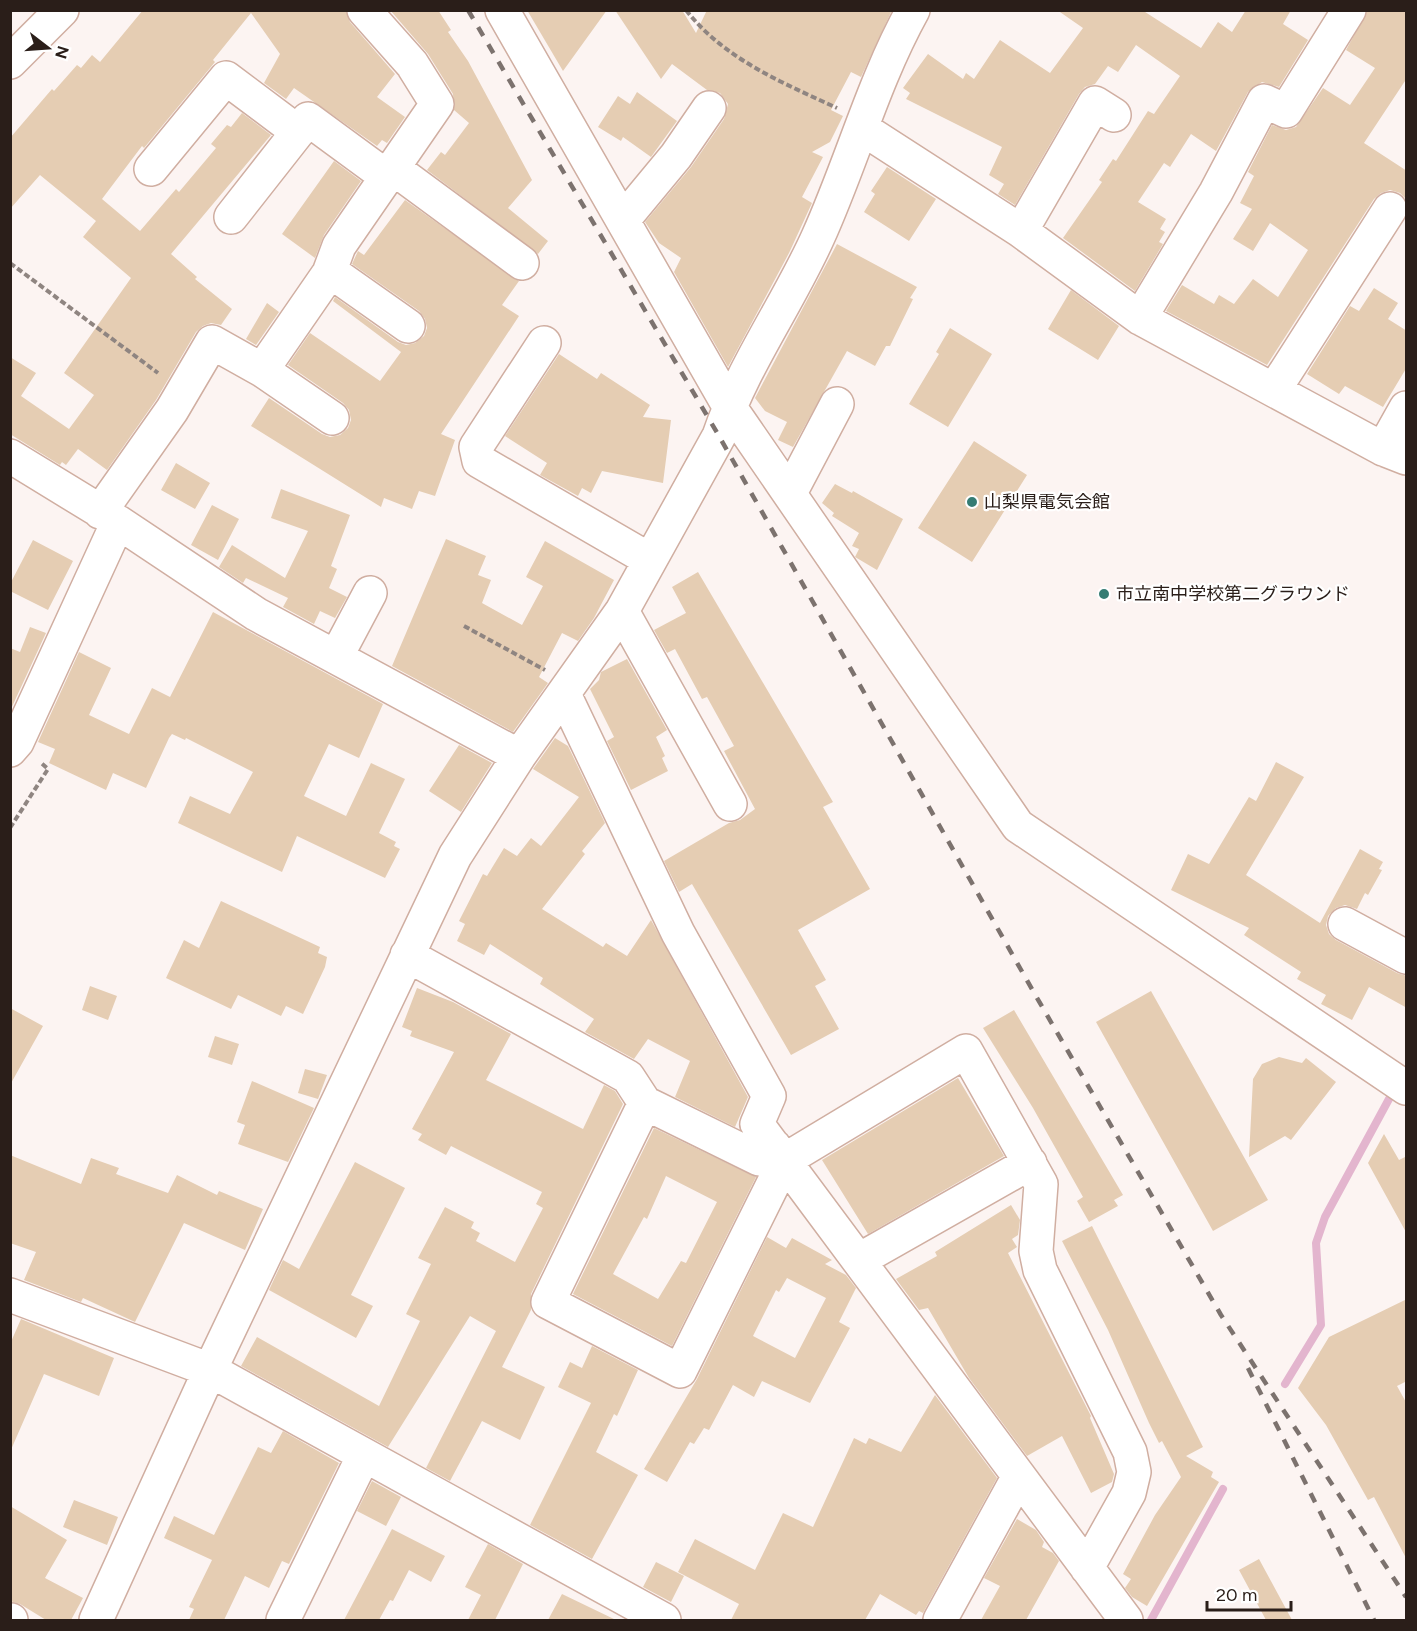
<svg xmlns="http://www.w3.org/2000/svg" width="1417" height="1631" font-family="Figtree,'Noto Sans JP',sans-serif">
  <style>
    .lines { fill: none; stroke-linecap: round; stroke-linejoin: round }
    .stream { stroke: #e3b5ce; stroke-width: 8 }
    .building { fill: #e5cdb3; fill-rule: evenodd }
    .minor-casing { stroke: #d0aea1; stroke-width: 36 }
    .path { stroke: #8f8581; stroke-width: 4; stroke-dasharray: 6 3; stroke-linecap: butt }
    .minor { stroke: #fff; stroke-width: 33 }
    .rail { stroke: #7c726e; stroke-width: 4.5; stroke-dasharray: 10 10; stroke-linecap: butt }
    .poi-dot { fill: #357c73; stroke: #fff; stroke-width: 2 }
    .labels { text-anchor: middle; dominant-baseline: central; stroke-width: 4.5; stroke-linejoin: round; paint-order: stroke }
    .poi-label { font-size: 18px; fill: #2a1e19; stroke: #fff; text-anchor: start }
  </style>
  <rect width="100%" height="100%" fill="#fcf4f2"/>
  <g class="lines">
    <path class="stream" d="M1285,1384L1321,1325L1316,1243L1325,1217L1389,1099
      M1151,1620L1223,1489"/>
  </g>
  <path class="building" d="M143,10H346L350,22L395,74L377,97L405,117L387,143L382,140L377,146L294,88L286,99L264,83L280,54L251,13L213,60L215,62L144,148L142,146L102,199L140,231L176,189L179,192L216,148L211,144L227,125L231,127L242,113L271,135L171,254L197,277L195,279L232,309L221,325L211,323L203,326L196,332L156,400L107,470L78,449L66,465L62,462L60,465L10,434V357L36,373L21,396L69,429L94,395L64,373L131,278L83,237L96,221L40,175L10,209V138L52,89L54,91L77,65L81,68L92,55L100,62Z
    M390,10H438L451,30L448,32L468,61L532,180L508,208L548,241L538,254L427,170L441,152L445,155L469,123L454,110L453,94L428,54Z
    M527,10H607L563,71Z
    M615,10H682L696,33L707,10H892L861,77L851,72L831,110L843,116L830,142L812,152L823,157L802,197L812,203L789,253L728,367L674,272L681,258L659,243L645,222L691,167L724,119L728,104L720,93L707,90L672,64L661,79Z
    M1057,10H1142L1201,48L1218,22L1232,32L1246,10H1291L1283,24L1308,40L1279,87L1262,82L1248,92L1216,151L1191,134L1170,167L1164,163L1138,202L1166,219L1160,229L1165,232L1159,242L1163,244L1135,291L1063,238L1102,182L1099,180L1113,159L1116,161L1148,111L1154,114L1180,76L1136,45L1118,72L1108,66L1095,84L1085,87L1079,94L1015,205L998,194L1004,184L989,175L1002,147L906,99L910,93L903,88L928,54L963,79L966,73L974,79L1000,40L1050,73L1083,28Z
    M1368,10H1407V78L1364,143L1407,171V200L1400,193L1390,190L1381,193L1374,199L1267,365L1166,311L1182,285L1214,304L1219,295L1234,304L1253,279L1278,297L1308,250L1270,223L1253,251L1233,239L1252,209L1240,203L1254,176L1248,172L1272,125L1286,130L1296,127L1323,88L1350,105L1375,68L1346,50Z
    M637,92L677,121L651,157L623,137L621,141L598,127L618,96L630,104Z
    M334,161L361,181L324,235L315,258L282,234Z
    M887,167L936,199L909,241L864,212L875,194L871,191Z
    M405,200L519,281L502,305L519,316L441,434L455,440L435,496L419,491L412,509L384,498L381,507L251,426L269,398L322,434L330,437L340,435L348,428L351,420L349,410L343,403L288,365L310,333L380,381L401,352L333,301L335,297L398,342L406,345L415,343L424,336L427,328L425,319L419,311L352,264L358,251L364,255Z
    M837,244L917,287L910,298L913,299L890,346H886L875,366L847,351L793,447L778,440L787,422L765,411L755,398Z
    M1374,288L1398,303L1388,319L1407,331V367L1383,407L1345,386L1339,394L1307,374L1350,306L1359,311Z
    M1071,290L1119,326L1098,360L1048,329Z
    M267,303L279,312L256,345L246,339Z
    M950,328L992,354L948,427L909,404L939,354L936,352Z
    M559,354L597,379L601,373L650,405L643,417L671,420L663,483L602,471L591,493L582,488L578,496L540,475L547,463L505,436Z
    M974,441L1027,475L972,562L918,528Z
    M176,463L210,483L195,509L161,490Z
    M835,484L852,493L853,491L903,519L877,570L855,557L859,549L852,546L859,533L832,516L834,513L822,503Z
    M281,489L350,515L331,566L337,569L329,588L347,597L335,618L320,611L314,624L283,607L288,598L246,578L243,583L219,567L232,545L285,578L308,531L271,518Z
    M212,505L239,519L218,560L191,545Z
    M446,539L486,556L478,575L491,580L482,603L522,625L543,586L526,577L545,541L614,580L594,618L578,641L562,633L539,677L548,683L513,732L392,666Z
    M33,540L73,561L48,610L10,591V584Z
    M698,572L833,802L823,807L870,889L798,930L826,980L815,986L839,1029L791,1055L692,884L679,892L664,861L729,823L740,820L755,809L724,751L734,746L707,697L702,699L675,649L667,653L654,630L686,613L672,587Z
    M213,612L383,704L359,758L329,744L304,796L346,816L371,763L405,779L379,833L396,842L394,846L400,849L385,878L297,836L282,872L178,823L190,796L230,814L253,772L186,738L185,740L172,734L169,738L146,788L113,773L106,790L49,763L55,749L38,742L79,652L111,668L89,715L129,734L152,688L170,697Z
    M30,627L46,633L10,711V648L20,652Z
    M627,659L667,730L656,737L665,756L662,758L668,771L631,790L607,741L614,737L590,689L599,680L601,672Z
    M555,738L568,746L605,823L582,851L585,854L542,909L603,947L606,943L627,956L651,920L748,1097L735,1127L675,1097L690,1061L648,1039L634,1059L585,1032L594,1019L540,984L543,978L490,944L484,955L457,941L465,924L459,921L483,874L487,876L504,848L517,856L531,838L541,846L579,797L533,769Z
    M459,745L492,763L461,812L429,791Z
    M1276,762L1304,777L1246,875L1320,923L1360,849L1383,862L1379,869L1382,870L1368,895L1365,893L1357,909L1345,905L1336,908L1328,916L1326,925L1329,934L1336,940L1397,973L1407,976V1008L1369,987L1352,1020L1321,1004L1326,995L1297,979L1301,972L1244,935L1249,928L1171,890L1188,854L1209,864L1249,797L1256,801Z
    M221,901L320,947L318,953L327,957L325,967L303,1014L286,1006L281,1016L238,995L231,1009L166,978L184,940L199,948Z
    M90,986L117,996L108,1020L82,1010Z
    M417,988L453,1002L511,1034L486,1080L583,1129L604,1085L615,1091L623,1104L531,1294V1310L502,1367L545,1387L520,1440L482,1421L450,1481L426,1468L496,1331L470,1316L388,1447L241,1366L257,1337L379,1406L420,1321L406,1314L431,1264L418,1258L445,1207L474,1222L471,1228L480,1233L476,1241L515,1262L543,1208L536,1204L542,1192L451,1146L446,1155L418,1140L422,1134L412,1129L454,1052L410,1036L412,1031L402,1027Z
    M1151,991L1268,1200L1213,1231L1096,1022Z
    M10,1008L43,1026L10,1085Z
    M1014,1010L1123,1195L1114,1200L1118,1206L1089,1222L1077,1201L1083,1197L1033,1108L983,1028Z
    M215,1036L239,1044L232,1065L208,1057Z
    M1279,1057L1302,1063L1306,1058L1336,1082L1291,1140L1285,1136L1249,1157L1253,1079L1262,1064Z
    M305,1069L327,1075L318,1099L298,1093Z
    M958,1078L1004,1156L868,1234L822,1160Z
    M252,1081L314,1108L288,1162L238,1144L245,1125L237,1122Z
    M654,1128L756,1177L672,1346L573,1294ZM666,1176L717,1202L686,1263L681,1261L658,1299L613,1274L644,1217L647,1219Z
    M1384,1134L1399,1160L1407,1156V1234L1368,1163Z
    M10,1155L81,1184L91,1158L119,1168L116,1174L168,1193L177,1175L217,1195L219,1191L263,1209L245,1250L184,1223L135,1322L83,1298L81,1302L24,1280L36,1252L10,1243Z
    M355,1162L405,1188L351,1295L373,1306L356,1338L269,1290L283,1260L299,1269Z
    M1011,1205L1020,1220L1018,1235L1012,1239L1017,1247L1008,1253L1091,1416L1090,1418L1114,1474L1112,1482L1091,1493L1062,1436L1027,1456L969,1378L928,1308L919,1310L896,1279L937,1256L935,1252Z
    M1092,1226L1203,1447L1186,1456L1213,1472L1211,1477L1219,1482L1147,1606L1132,1597L1125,1588L1131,1579L1123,1574L1155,1515L1181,1477L1162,1441L1159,1443L1149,1423L1108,1330L1062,1241Z
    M767,1237L786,1248L792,1238L832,1260L825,1264L846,1275L856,1288L839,1322L850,1328L810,1403L762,1381L754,1397L733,1385L709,1430L704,1428L694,1444L690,1442L667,1482L644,1469L697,1379ZM787,1278L826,1298L795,1358L753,1336L776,1290L779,1292Z
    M1407,1299V1381L1397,1386L1407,1404V1560L1374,1497L1368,1500L1326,1425L1298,1388L1329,1337Z
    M21,1319L114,1358L99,1396L44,1374L10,1452V1344Z
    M592,1346L638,1370L617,1416L614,1414L596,1452L638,1475L592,1559L530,1525L591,1403L558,1387L570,1362L582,1368Z
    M935,1395L997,1478L923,1613L919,1611L916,1615L880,1594L865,1620H731L739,1604L678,1572L695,1539L755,1570L783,1513L813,1527L854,1438L866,1444L869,1438L901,1452Z
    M283,1431L339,1463L289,1564L282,1561L269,1588L245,1576L224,1620H189L194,1609L189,1607L212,1560L164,1538L174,1516L214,1535L258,1447L271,1453Z
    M372,1481L401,1497L386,1526L357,1511Z
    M74,1500L118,1517L107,1545L63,1527Z
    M10,1506L67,1540L45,1578L83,1598L71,1620H46L20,1604L10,1601Z
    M1017,1519L1036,1530L1044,1542L1042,1547L1053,1553L1059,1561L1026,1620H981L1000,1586L984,1578Z
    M392,1529L445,1556L431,1582L409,1570L393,1601L390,1600L379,1620H344Z
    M488,1544L523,1564L495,1620H468L481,1595L465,1587Z
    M1259,1559L1292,1620H1266L1239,1570Z
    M656,1562L684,1576L671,1602L643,1587Z
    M562,1594L616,1620H548Z"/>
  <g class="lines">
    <defs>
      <path id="minor" d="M502,10L729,406L1018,826L1406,1088
        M10,62L62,10
        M863,129L1021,231L1140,318L1383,449L1406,458
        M393,168L522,263
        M151,169L226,78L298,132
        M231,217L308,119L387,177
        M623,220L676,156L709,108
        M1021,231L1095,103L1114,115
        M330,271L408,326
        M1140,318L1216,192L1264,101L1286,111L1349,10
        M544,343L476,447L479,461L650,560
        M262,370L332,418
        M1274,390L1390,209
        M1383,449L1406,408
        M10,456L118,522L256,614L519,756
        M790,493L837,404
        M100,512L172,410L212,342L262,370L329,273L339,246L437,104L412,64L364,10
        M622,611L730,804
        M336,657L370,593
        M564,694L678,933L769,1096L757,1124L1126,1620
        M10,750L17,742L118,522
        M1345,924L1406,957
        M407,955L628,1077L645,1103L759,1159L774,1146
        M645,1103L548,1302L680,1371L785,1160L966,1051L1041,1184L1036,1251L1040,1270L1130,1452L1134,1472L1129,1493L1087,1568
        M859,1260L1030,1163
        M10,1295L210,1370L664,1620
        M10,1620H11
        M96,1620L210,1370L455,856L519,756L622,611L719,436C743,365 788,304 818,237C852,162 873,82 913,10
        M283,1620L364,1455
        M940,1620L1019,1476"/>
    </defs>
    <use href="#minor" class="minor-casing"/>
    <path class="path" d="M686,10C724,59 783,83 837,108
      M10,263L158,373
      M464,626L545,670
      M10,828L48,769L40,762"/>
    <use href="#minor" class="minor"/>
    <path class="rail" d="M468,10L719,436L1033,991L1221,1315L1406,1597
      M1248,1368L1374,1620"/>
  </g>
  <g class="poi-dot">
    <circle cx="972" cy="502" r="6"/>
    <circle cx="1104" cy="594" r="6"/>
  </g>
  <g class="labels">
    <g class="poi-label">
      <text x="984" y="502">山梨県電気会館</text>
      <text x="1116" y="594">市立南中学校第二グラウンド</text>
    </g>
  </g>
  <rect width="1417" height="1631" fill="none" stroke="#2a1e19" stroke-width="24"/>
  <g transform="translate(48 48) rotate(107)" stroke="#ffffff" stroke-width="4.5" paint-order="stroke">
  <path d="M0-4.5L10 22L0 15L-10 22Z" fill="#2a1e19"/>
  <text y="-9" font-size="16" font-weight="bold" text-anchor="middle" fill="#2a1e19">N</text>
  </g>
  <path d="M1207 1601v9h84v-9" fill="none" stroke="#2a1e19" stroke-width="3"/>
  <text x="1216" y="1601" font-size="18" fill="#2a1e19" stroke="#ffffff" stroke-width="4.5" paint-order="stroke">20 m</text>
</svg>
